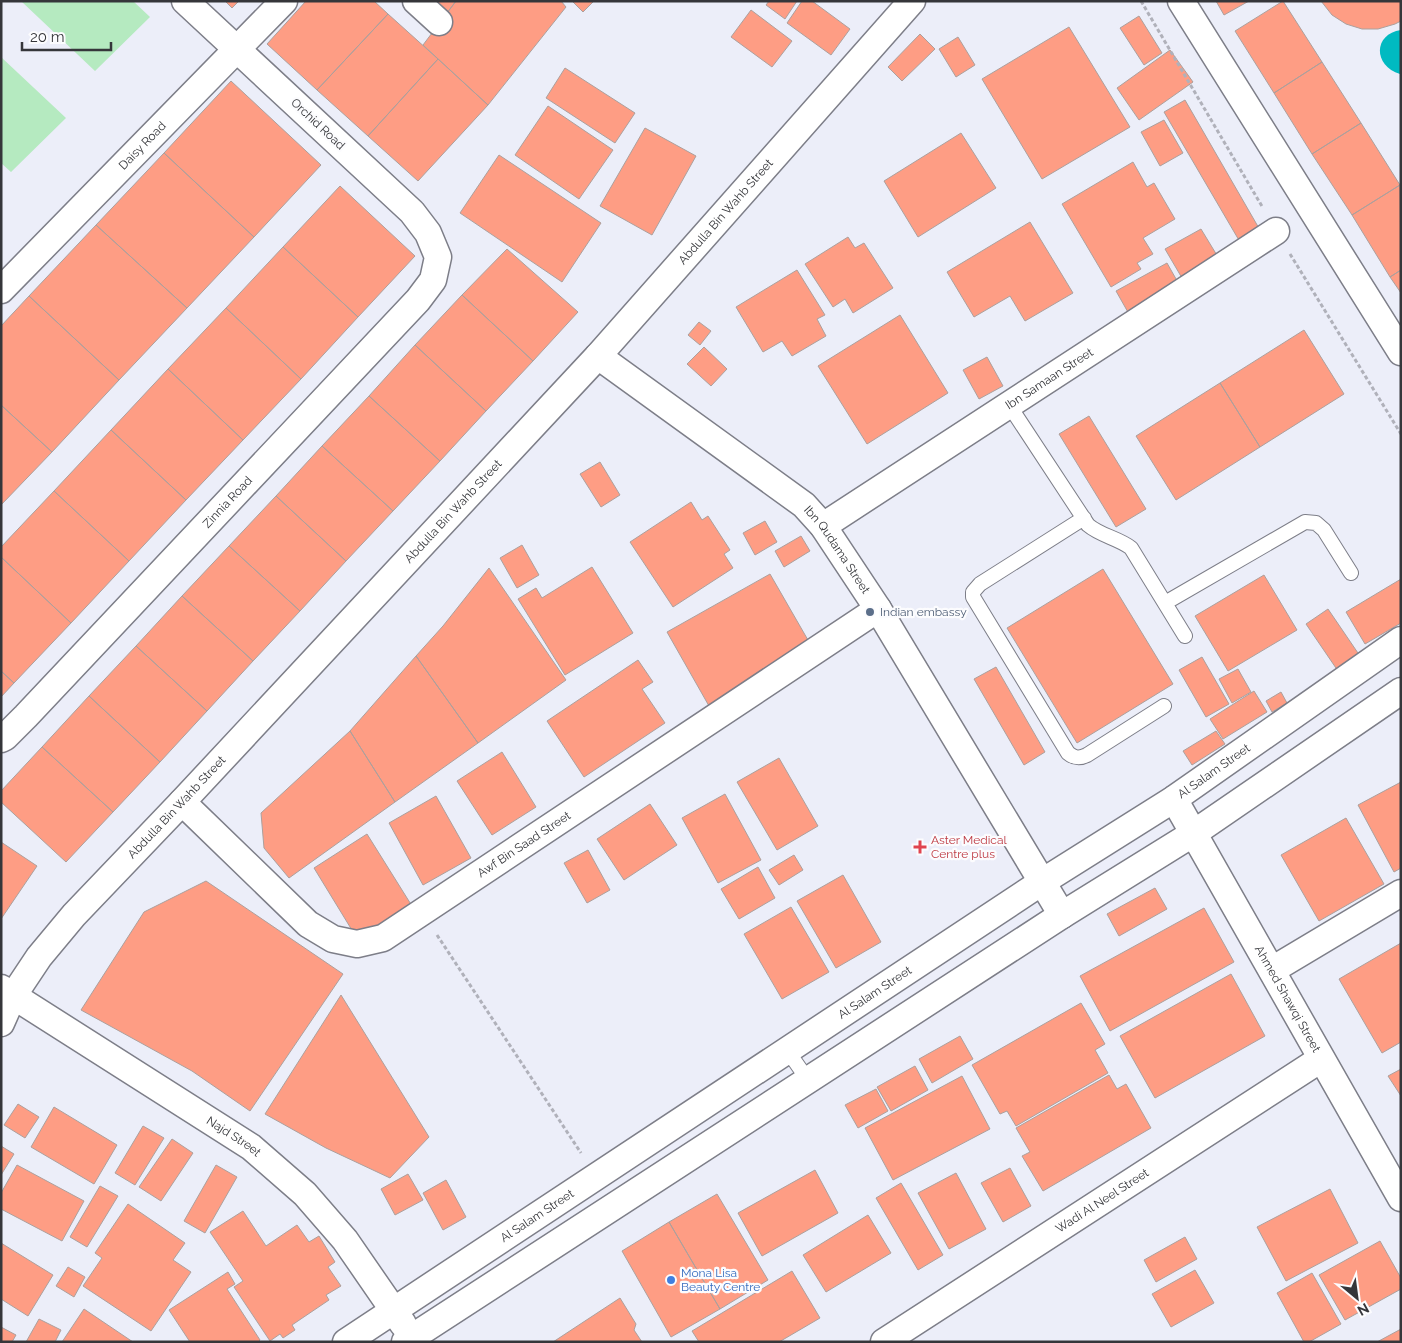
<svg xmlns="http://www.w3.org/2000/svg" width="1402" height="1343" font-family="Raleway,sans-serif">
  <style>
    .green { fill: #b5eac0 }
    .water { fill: #00bac1 }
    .building { fill: #fe9d84; stroke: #aca09d }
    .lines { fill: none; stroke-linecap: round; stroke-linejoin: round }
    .service-casing { stroke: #7d7e88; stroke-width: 16 }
    .minor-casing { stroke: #7d7e88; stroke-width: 29 }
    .path { stroke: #b0b1ba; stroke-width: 3; stroke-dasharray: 4 2.5; stroke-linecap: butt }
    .service { stroke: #fff; stroke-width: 14 }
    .minor { stroke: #fff; stroke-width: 26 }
    .service-dot { fill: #5c6f8a; stroke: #fcfcfe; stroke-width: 2 }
    .health-dot { fill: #e0444e; stroke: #fcfcfe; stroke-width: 2 }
    .shop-dot { fill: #3f7fe0; stroke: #fcfcfe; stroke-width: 2 }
    .labels { text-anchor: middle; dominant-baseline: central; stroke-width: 4.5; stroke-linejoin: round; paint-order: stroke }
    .street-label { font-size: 12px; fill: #35363a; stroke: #fcfcfe }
    .service-label { font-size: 12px; fill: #4e5e75; stroke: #fcfcfe; text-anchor: start }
    .health-label { font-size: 12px; fill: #be3a42; stroke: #fcfcfe; text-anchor: start }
    .shop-label { font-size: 12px; fill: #366cbe; stroke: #fcfcfe; text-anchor: start }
  </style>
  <rect width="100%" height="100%" fill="#eceef9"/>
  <path class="green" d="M21,1H133L150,17L95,71Z
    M1,57L66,118L11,172L1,163Z"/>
  <path class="water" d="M1401,30V74H1400C1373,66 1373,34 1401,30Z"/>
  <path class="building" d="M225,1H239L232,8Z
    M306,1H374L388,14L317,90L267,44Z
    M428,1H456L444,17Z
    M456,1H561L566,7L488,105L423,45Z
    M572,1H594L583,12Z
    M769,1H797L785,19L766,5Z
    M802,1H812L850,29L831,55L787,23Z
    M1216,1H1249L1224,15Z
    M1283,1L1322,62L1274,93L1235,31Z
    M1321,1H1401V21L1395,24L1378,29H1362L1346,24L1332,15Z
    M751,10L792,41L772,67L731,37Z
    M388,14L438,59L368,136L317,90Z
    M1139,16L1162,53L1144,65L1120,28Z
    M1069,27L1130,127L1042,179L982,79Z
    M920,34L935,49L902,81L888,67Z
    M958,37L975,65L956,77L939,49Z
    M1170,50L1193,82L1139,120L1117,88Z
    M438,59L488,105L418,181L368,136Z
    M1322,62L1361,123L1312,154L1274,93Z
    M565,68L635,113L615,143L546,98Z
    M231,81L321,165L254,237L164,153Z
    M1185,100L1260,230L1240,242L1164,112Z
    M548,106L613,150L579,199L515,155Z
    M1164,120L1183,153L1160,166L1141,132Z
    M1361,123L1400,185L1352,215L1312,154Z
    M645,128L696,156L652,235L600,206Z
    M961,133L996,188L918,237L884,181Z
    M164,153L254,237L187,308L96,225Z
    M499,155L601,223L562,282L460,213Z
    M1133,162L1147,187L1154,183L1175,219L1143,238L1153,254L1137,263L1141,269L1111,287L1062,204Z
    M1400,185L1401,270L1390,277L1352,215Z
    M340,186L415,256L358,317L283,247Z
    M1030,222L1073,293L1025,321L1010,296L974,317L947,272Z
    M96,225L187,308L119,380L29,296Z
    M1201,229L1218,257L1182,278L1165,249Z
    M848,237L855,248L864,243L893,288L853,313L845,299L833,307L805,264Z
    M283,247L358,317L301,379L226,308Z
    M507,249L578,312L533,361L462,295Z
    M1167,263L1180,286L1129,314L1116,291Z
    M797,270L825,315L817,319L826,336L792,356L782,341L763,352L736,307Z
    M1401,270V293L1390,277Z
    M462,295L533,361L486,411L415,345Z
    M29,296L119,380L52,452L1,405V326Z
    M226,308L301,379L243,440L168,369Z
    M900,315L948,393L867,444L818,366Z
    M699,322L711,331L700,345L688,335Z
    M1304,330L1344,394L1260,447L1220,383Z
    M415,345L486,411L440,461L369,396Z
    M704,347L727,369L711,386L687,364Z
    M987,357L1003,386L979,399L963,370Z
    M168,369L243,440L186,500L111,430Z
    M1220,383L1260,447L1176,500L1136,436Z
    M369,396L440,461L393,511L322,446Z
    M1,405L52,452L1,505Z
    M1089,416L1146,509L1116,527L1059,434Z
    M111,430L186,500L129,561L54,491Z
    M322,446L393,511L346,561L276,496Z
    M600,462L620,495L601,507L580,474Z
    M54,491L129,561L71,623L1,557V547Z
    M276,496L346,561L300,611L229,546Z
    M691,502L702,520L708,516L730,550L724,554L733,568L673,607L630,542Z
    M765,521L777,542L755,555L743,533Z
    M801,536L810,551L784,567L775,551Z
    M522,545L539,575L517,588L500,558Z
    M229,546L300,611L253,661L182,596Z
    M1,557L71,623L14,683L1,671Z
    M592,567L633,633L565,675L518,599L536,588L542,598Z
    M489,568L566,680L478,743L416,656L443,626Z
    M1103,569L1173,684L1077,743L1007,628Z
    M770,574L812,647L709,706L667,632Z
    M1264,575L1297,630L1228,671L1195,616Z
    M1401,579V623L1365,644L1346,612Z
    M182,596L253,661L207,711L136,646Z
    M1328,609L1360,656L1338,671L1306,624Z
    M136,646L207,711L160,762L89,696Z
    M416,656L478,743L395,802L350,731Z
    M1202,657L1229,704L1206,717L1179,670Z
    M638,660L653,682L642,689L665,723L584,777L547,721Z
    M996,667L1045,752L1024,765L974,679Z
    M1238,669L1251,692L1232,703L1219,679Z
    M1,671L14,683L1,697Z
    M1254,691L1267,712L1223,739L1210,719Z
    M1281,692L1287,703L1272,712L1266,701Z
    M89,696L160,762L113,812L42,747Z
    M350,731L395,802L289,878L264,848L261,813Z
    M1216,731L1225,744L1192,765L1183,751Z
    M42,747L113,812L66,862L1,802V791Z
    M502,752L536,807L492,835L457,781Z
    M779,758L818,826L777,850L737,782Z
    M1401,782V868L1394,872L1358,805Z
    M725,794L761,860L718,883L682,818Z
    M436,796L471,858L423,885L389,823Z
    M650,804L677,845L624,880L597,839Z
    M1346,818L1384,884L1319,921L1281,855Z
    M367,834L412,906L358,940L314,868Z
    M1,842L37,866L1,919Z
    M588,850L610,890L587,903L564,863Z
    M794,855L803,870L779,885L769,870Z
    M758,867L775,898L739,919L721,889Z
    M843,875L881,942L836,968L797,901Z
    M206,881L343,974L250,1111L192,1071L81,1010L144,912Z
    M1155,888L1167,909L1119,936L1107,914Z
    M791,907L829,972L782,999L744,934Z
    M1204,908L1234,962L1110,1031L1080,976Z
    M1401,943V1042L1382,1053L1339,979Z
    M1231,974L1265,1036L1155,1098L1120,1036Z
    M341,995L429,1137L390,1178L326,1148L265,1114Z
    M1081,1003L1105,1044L1095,1050L1108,1073L1016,1126L1007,1111L1000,1114L972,1065Z
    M960,1036L973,1059L932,1083L919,1059Z
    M915,1066L928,1090L891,1111L877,1087Z
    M1401,1069V1096L1388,1076Z
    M1109,1075L1117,1089L1126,1084L1151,1128L1043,1191L1022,1156L1030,1152L1016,1128Z
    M962,1076L990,1129L893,1180L865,1128Z
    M876,1089L888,1111L858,1128L845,1105Z
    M18,1104L39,1117L25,1138L4,1125Z
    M54,1107L117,1145L94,1184L31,1147Z
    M143,1126L164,1138L135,1185L115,1173Z
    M172,1139L193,1153L161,1201L139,1187Z
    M1,1146L14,1154L1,1175Z
    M17,1165L84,1201L62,1241L1,1209V1193Z
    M216,1165L237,1177L205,1233L184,1221Z
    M1010,1168L1031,1206L1003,1222L981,1183Z
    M815,1170L838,1213L762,1256L738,1213Z
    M956,1173L986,1229L949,1249L918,1193Z
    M408,1174L423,1200L395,1215L381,1189Z
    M446,1180L466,1217L443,1230L423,1193Z
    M901,1183L943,1255L918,1270L876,1198Z
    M100,1186L118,1196L87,1247L70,1237Z
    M1330,1189L1358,1243L1286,1281L1257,1227Z
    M717,1194L768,1280L720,1309L669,1222Z
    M128,1204L185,1243L173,1260L191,1272L151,1331L83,1286L102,1258L95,1253Z
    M243,1211L266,1246L297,1225L309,1242L319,1236L335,1262L328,1267L341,1286L326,1295L329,1300L292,1325L295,1330L283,1338L280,1334L270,1341L234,1287L243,1281L210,1232Z
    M868,1215L891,1253L826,1292L803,1255Z
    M669,1222L720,1309L671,1337L622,1251Z
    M1185,1237L1197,1259L1156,1282L1144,1260Z
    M1380,1241L1401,1278V1289L1345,1320L1319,1275Z
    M1,1243L53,1275L28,1316L1,1299Z
    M68,1267L85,1277L74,1297L56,1286Z
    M1195,1270L1214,1303L1171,1327L1152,1294Z
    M792,1271L820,1318L779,1342H699L692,1331Z
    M228,1272L235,1284L227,1289L260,1340L258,1342H190L169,1310Z
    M1312,1273L1341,1324L1309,1342H1304L1277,1293Z
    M620,1298L636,1324L634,1330L642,1342H553Z
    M84,1309L133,1342H62Z
    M39,1319L61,1330L55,1342H26Z
    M1,1327L16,1335L12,1342H1Z
    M1401,1329V1342H1377Z"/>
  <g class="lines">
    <defs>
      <path id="service" d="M1009,405L1088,525C1101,536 1118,538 1131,548L1185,636
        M1084,518L980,584L973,592V597L1068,753C1074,758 1079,759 1087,755L1164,706
        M1165,603L1305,522L1316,523L1324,530L1351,573
        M787,1050L808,1080"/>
      <g id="minor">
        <path d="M416,1L439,22"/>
        <path d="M1181,1L1401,352"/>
        <path id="s1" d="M1,290L284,1"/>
        <path id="s2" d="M598,356L804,505L823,526L878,609L1062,915"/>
        <path id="s3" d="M823,526L1276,231"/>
        <path id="s4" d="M1,739L5,737L26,716L418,300L433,280L438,257L428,233L412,212L185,1"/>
        <path id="s5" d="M1174,799L1401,1198"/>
        <path id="s6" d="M182,802L308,924L333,939L357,944L383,938L878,609"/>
        <path d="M1272,970L1401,893"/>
        <path id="s7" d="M1,988L251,1147L305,1194L345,1240L403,1324"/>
        <path id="s8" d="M1,1023L13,996L39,957L74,915L182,802L598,356L912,1"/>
        <path id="s9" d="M346,1342L1042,882L1174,799L1401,640"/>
        <path d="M405,1342L1062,915L1194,833L1401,691"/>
        <path id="s10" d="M884,1342L1321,1059"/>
      </g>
    </defs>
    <use href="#service" class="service-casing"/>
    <use href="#minor" class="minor-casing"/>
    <path class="path" d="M1141,1L1263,208
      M1290,254L1401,434
      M437,935L581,1153"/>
    <use href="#service" class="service"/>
    <use href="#minor" class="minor"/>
  </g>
  <circle class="service-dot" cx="870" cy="612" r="5"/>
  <path class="health-dot" d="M917.5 839.5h5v5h5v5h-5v5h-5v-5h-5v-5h5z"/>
  <circle class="shop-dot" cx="671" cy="1280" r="5"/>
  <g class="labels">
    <g class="street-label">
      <text transform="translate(318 124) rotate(43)">Orchid Road</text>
      <text stroke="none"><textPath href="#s1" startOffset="202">Daisy Road</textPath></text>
      <text stroke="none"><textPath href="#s8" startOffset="1090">Abdulla Bin Wahb Street</textPath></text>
      <text stroke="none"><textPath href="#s3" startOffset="270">Ibn Samaan Street</textPath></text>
      <text stroke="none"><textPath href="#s4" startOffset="328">Zinnia Road</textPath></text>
      <text stroke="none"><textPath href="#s8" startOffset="685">Abdulla Bin Wahb Street</textPath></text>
      <text stroke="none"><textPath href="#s2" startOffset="310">Ibn Qudama Street</textPath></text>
      <text stroke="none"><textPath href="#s9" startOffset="1039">Al Salam Street</textPath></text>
      <text stroke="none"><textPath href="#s8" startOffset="280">Abdulla Bin Wahb Street</textPath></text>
      <text stroke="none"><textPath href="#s6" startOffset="425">Awf Bin Saad Street</textPath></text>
      <text stroke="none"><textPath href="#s9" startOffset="634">Al Salam Street</textPath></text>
      <text stroke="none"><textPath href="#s5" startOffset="230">Ahmed Shawqi Street</textPath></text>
      <text stroke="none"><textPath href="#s7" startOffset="276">Najd Street</textPath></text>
      <text stroke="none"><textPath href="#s10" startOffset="260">Wadi Al Neel Street</textPath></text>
      <text stroke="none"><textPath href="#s9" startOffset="229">Al Salam Street</textPath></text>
    </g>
    <g class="service-label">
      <text x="880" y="612">Indian embassy</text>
    </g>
    <g class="health-label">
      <text x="931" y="840">Aster Medical<tspan x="931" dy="14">Centre plus</tspan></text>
    </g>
    <g class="shop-label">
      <text x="681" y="1273">Mona Lisa<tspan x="681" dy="14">Beauty Centre</tspan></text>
    </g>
  </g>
  <rect width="1402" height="1343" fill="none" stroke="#35363a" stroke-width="5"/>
  <g transform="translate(1357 1298) rotate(151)" stroke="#fcfcfe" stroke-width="4" paint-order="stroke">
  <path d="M0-4L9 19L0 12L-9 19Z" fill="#35363a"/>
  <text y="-8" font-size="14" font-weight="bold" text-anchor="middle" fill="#35363a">N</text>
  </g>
  <path d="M22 42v8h89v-8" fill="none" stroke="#35363a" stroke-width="2.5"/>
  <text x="30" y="42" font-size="15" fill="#35363a" stroke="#fcfcfe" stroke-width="4" paint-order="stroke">20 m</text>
</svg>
